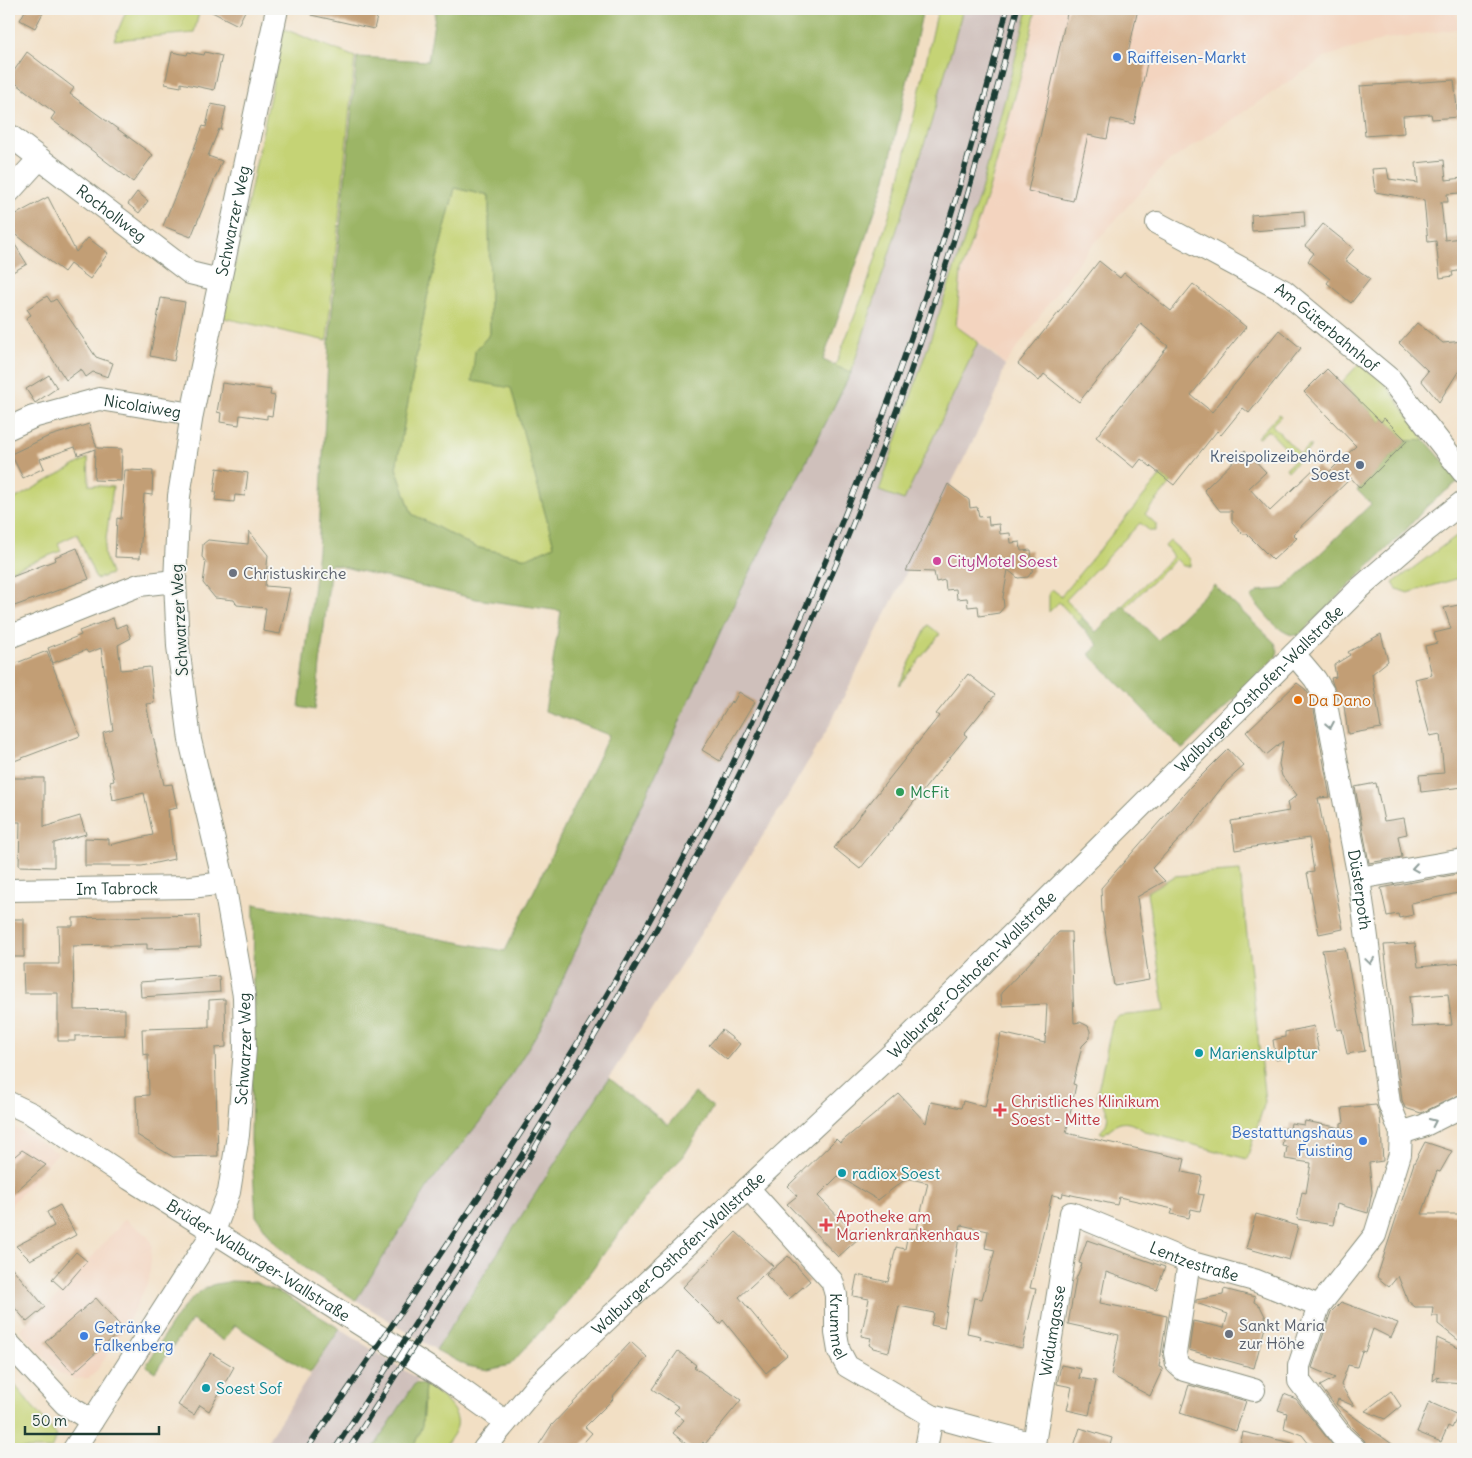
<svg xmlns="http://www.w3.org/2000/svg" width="1472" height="1458" font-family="Delius,sans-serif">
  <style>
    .built { fill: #f3d4bf }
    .industrial { fill: #cfc0bb }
    .green { fill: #c5d375; stroke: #728854 }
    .forest { fill: #9cb566; stroke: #5e794d; fill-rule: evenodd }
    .building { fill: #c29e75; fill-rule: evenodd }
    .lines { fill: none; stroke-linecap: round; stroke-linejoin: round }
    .minor-casing { stroke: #888e7c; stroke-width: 24 }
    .minor { stroke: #fff; stroke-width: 22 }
    .rail-casing { stroke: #1f3d34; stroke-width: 5.5 }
    .rail { stroke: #f6f6f2; stroke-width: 4; stroke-dasharray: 11; stroke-linecap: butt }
    .oneway { stroke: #8f9e9a }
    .shop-dot { fill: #3f7fe0; stroke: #f6f6f2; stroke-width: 2 }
    .service-dot { fill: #5c6f8a; stroke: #f6f6f2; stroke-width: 2 }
    .hotel-dot { fill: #d1479c; stroke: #f6f6f2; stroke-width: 2 }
    .worship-dot { fill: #6b7280; stroke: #f6f6f2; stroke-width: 2 }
    .food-dot { fill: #e8710a; stroke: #f6f6f2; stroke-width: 2 }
    .leisure-dot { fill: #2e9e5b; stroke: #f6f6f2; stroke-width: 2 }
    .culture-dot { fill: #0f9aa8; stroke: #f6f6f2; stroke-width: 2 }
    .health-dot { fill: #e0444e; stroke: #f6f6f2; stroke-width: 2 }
    .labels { text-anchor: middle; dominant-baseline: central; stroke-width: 4; stroke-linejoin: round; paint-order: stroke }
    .shop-label { font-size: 16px; fill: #366cbe; stroke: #f6f6f2; text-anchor: start }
    .street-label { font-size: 16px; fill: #1f3d34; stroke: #f6f6f2 }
    .service-label { font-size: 16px; fill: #4e5e75; stroke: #f6f6f2; text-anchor: end }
    .hotel-label { font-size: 16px; fill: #b23c85; stroke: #f6f6f2; text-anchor: start }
    .worship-label { font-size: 16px; fill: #5b616d; stroke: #f6f6f2; text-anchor: start }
    .food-label { font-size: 16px; fill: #c56008; stroke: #f6f6f2; text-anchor: start }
    .leisure-label { font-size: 16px; fill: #27864d; stroke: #f6f6f2; text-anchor: start }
    .culture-label { font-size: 16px; fill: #0d838f; stroke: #f6f6f2; text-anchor: start }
    .health-label { font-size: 16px; fill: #be3a42; stroke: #f6f6f2; text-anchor: start }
  </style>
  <rect width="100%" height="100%" fill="#f6f6f2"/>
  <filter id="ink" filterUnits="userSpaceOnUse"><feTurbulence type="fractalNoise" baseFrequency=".02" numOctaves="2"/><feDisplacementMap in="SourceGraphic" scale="10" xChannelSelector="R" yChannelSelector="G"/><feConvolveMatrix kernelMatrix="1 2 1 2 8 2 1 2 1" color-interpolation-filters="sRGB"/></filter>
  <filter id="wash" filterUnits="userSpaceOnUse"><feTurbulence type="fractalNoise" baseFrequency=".0096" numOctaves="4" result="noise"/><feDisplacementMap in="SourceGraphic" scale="20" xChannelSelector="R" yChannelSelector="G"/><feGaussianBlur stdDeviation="1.12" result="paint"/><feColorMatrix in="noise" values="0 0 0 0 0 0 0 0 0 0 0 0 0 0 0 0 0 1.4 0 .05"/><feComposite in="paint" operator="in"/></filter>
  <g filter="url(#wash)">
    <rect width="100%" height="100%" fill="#f2dfc4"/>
    <path class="built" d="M1036,9H1456L1458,29L1385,39L1327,56L1164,165L1079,261L1005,365L990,350L956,327L961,272L989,189L1026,57Z
      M9,1124L58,1153L9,1207Z
      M125,1219L148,1236L152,1245L149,1280L124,1330L96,1372L89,1378L74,1379L57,1372L20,1329L59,1295Z"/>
    <path class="industrial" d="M963,9H1028L904,500L978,342L1005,365L996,395L828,728L781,807L436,1350L356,1300L430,1183L491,1108L541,1027L724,624L851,373L931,123Z
      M340,1329L418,1379L373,1449H262Z"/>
    <path class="green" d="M127,9H200L194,33L114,40Z
      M938,9H963L931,123L851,373L835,366L868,282L898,187Z
      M1028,9H1036L1026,57L989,189L961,272L956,326L978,342L904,500L879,491L982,187Z
      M284,29L355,57L327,341L224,318Z
      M455,188L489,196L490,334L475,351L511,387L554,546L527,558L475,547L412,514L396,468L427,298Z
      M1359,364L1385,383L1425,440L1407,441L1385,418L1381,422L1342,382Z
      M1279,414L1281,416L1272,425L1300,454L1309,446H1312L1288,471L1286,468L1296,459L1268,430L1259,438L1257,437Z
      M88,458L89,485L113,487L104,554L111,574L96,579L77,534L58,543L61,551L9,571V502Z
      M1161,475L1171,483L1145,514L1156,524V531H1150L1140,523L1066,600L1082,617L1077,622L1059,602L1049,612V593L1052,589L1061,596Z
      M1463,531V577L1408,593L1397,589L1393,583Z
      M1170,541L1190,559V566H1183L1176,559L1126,607L1123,605L1173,557L1165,546Z
      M928,625L940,634L899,685Z
      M1240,871L1265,1102L1247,1159L1146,1132C1128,1120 1121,1118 1104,1134L1100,1132C1114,1119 1106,1107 1097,1095L1113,1020L1118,1016L1165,1011L1147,892L1174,876Z
      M9,1378L57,1436L51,1449H9Z
      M425,1385C436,1391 461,1410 457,1426C455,1434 448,1442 443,1449H413L422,1425Z"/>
    <path class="forest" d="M436,9H923L886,179L823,360L851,373L724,624L541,1027L491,1108L430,1183L356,1300L303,1267L274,1242L256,1216L251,1141L254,904L505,951L609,735L545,711L561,611L476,599L331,564L315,710L299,707L318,551L329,342L357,57L428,61ZM455,188L489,196L490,334L475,351L472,381L511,388L554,546L527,558L475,547L412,514L396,468L427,298Z
      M1425,440L1460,480L1427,506L1405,531L1299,635C1280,638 1263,610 1251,598L1259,591L1284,589L1371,504L1357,490L1407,441Z
      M1214,585L1275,643L1278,651L1276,657L1184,748H1181L1089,654L1099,645L1077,622L1082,617L1096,632L1123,605L1158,640Z
      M609,1078L668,1125L695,1093L713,1107L683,1157L655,1185L570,1299L510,1365L488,1370L467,1366L436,1350Z
      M231,1281L255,1282L285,1295L340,1329L310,1373L235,1325L224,1341L192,1320L155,1372L146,1366C163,1340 181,1298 212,1285C218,1283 225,1283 231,1281Z
      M415,1383L425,1385L422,1425L413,1449H373Z"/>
    <g id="blocks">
      <path class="building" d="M26,9H45L35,28L20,20Z
        M206,9H246L238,25Z
        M311,9H379L374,29L311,15Z
        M1068,9H1138L1127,58L1147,63L1134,124L1111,119L1107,139L1088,135L1073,201L1028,191Z
        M27,52L74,88L70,94L153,155L133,182L51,119L55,113L9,78Z
        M172,52L187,55L188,52L204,55L205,52L222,56L214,90L181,83V87L165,84Z
        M1454,80L1458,117L1432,119L1431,114L1403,116L1404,133L1365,136L1360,86Z
        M211,104L226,107L221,130L219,129L208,156L222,161L191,237L163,226L203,126L206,127Z
        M1444,160L1446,180L1463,178V189L1460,193L1447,194L1448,202H1441L1445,240L1461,238L1463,270L1452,272L1453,276L1440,278L1436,241L1428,242L1424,200L1375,192L1372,169L1387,168L1389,179L1418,183L1416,163Z
        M137,192L148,201L139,213L128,204Z
        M48,197L76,252L88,238L108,253L90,279L70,264L64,272L9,229V218Z
        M1304,211L1305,227L1252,231L1251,215Z
        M1323,224L1354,249L1345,260L1370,279L1351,303L1327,283L1330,279L1308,261L1314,253L1305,246Z
        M9,235L27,264L9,274Z
        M1099,261L1120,278L1124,273L1171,311L1193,284L1246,327L1191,395L1212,412L1279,330L1301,348L1249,413L1243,408L1221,435L1217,431L1174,485L1141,459L1134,468L1096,437L1168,346L1141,324L1079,402L1044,374L1039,381L1018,364Z
        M47,296L51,302L56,299L96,357L113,363L108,377L93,372L86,377L81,369L66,380L26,318L31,315L27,309Z
        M161,298L185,302L174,361L150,356Z
        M1417,323L1443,343L1463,341V364L1439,402L1421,380L1428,371L1399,343Z
        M1327,369L1381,422L1384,418L1407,441L1360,488L1351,478L1293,534L1297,538L1273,560L1247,534H1243L1232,522V511H1220L1204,490L1245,450L1266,472L1249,488L1270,511L1317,466L1326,475L1337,464L1356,446L1304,392Z
        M49,375L57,388L35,403L26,389Z
        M222,383L271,390L270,395L275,396L272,416L267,415V419L240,415L239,425L220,422L221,413L217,412Z
        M89,424L97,448L122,449L121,481L94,480L95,449L78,455L75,447L40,459L44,468L23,478L11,454L47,437Z
        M217,468L248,473L245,496L235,495L234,502L215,500L217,492H214Z
        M125,470L153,471L152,495L144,494L140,558L115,557L117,518L121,519Z
        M948,484L969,500L970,508L977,507L979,517L988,516L989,525L999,524L1000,534L1010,533L1011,543L1020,542L1021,551L1031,550L1033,570L1028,577L1018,578L1008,570L1003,597L1004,607L999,613L979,616L978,606L968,607L967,598L957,599L956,589L946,590L945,580L936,582L934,572L906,571Z
        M249,531L268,555L265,586L290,588L280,634L263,631L266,608L237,605L234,600L215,598L203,583L206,562L202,557L203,544L208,540L248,544Z
        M77,548L89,579L9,608V578L56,560L55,557Z
        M1463,604V787L1421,792L1419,775L1444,773L1440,734L1430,736L1415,679L1432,675L1425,646L1437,643L1434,633L1451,629L1444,608Z
        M113,618L116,628L126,624L131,638L118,645L121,670L150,667L154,703L146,704L164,785L172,784L177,808L168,810L174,859L142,866H85V838L109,839V845L153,835L144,793L113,800L110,782L114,781L103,733L113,730L101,648L88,653L86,650L53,663L48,648L81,635L79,631Z
        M1381,634L1388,661L1372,674L1381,728L1348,734L1343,699L1338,700L1332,682L1331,678L1336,677L1334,665L1350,655L1348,652Z
        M47,651L80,736L9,763V666Z
        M968,674L995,695L964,734L967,736L860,869L834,848L939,716L936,714Z
        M1297,683L1305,689L1312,699L1330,797L1318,798L1343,929L1319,934L1307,873L1314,872L1309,838L1235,850L1231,821L1289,811L1287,803L1297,795L1282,776L1279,764L1283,741L1266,755L1246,732Z
        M739,692L755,702L720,761L702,750L731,701L733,703Z
        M1228,749L1244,766L1227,781L1190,828L1152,868L1165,881L1137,897L1149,980L1114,986L1102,911L1101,888L1191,786Z
        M9,778H44V827L80,816L86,834L54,843V867L19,866L20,822H9Z
        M1376,783L1384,821L1404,818L1407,834L1398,836L1402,857L1369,863L1355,787Z
        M1463,873V892L1411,903L1413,915L1399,918L1398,914L1387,916L1381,888Z
        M199,915L201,947L147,949V944L73,946L74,1010L125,1009V1035L75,1036V1041H58V993H24L23,964H59L58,926H73V918Z
        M9,919H24V957H9Z
        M1059,932H1071L1074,1023L1080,1022L1088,1026L1090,1031V1038L1082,1046L1073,1084L1076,1085L1066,1133L1185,1159L1182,1172L1202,1176L1198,1194L1204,1195L1200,1211L1191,1209L1189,1218L1171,1214L1173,1209L1119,1197L1117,1205L1063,1193L1062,1197L1052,1195L1030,1288L1036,1289L1022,1348L980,1339L981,1336L967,1333L974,1298L982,1299L995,1250L985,1248L988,1231L961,1225L944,1328L931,1325L934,1313L899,1306L889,1352L873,1348L869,1345L871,1338L861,1336L869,1299L853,1296L857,1275L888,1282L896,1247L905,1249L909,1228L917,1229L928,1183L907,1178L878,1200L838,1176L818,1196L859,1238L838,1257L787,1204L797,1196L788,1186L836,1139L840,1143L899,1094L926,1123L931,1102L961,1108L963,1101L985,1107L1001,1033L1045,1043L1047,1004L1002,1006L1001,993Z
        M1415,943L1418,967L1463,963V1093L1421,1113L1405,1108L1402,1100L1384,945ZM1448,994L1452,1025L1412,1027L1409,997Z
        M1345,948L1365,1051L1347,1054L1342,1029L1337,1030L1322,950Z
        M219,976L220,992L141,997L140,982Z
        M225,999L226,1047L215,1048L218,1156L173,1157L137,1135L136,1096L149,1095L148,1054L143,1055L142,1029L209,1027V1000Z
        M1314,1026L1319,1052L1276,1060L1273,1040L1285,1037V1032Z
        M722,1030L740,1044L727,1060L709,1045Z
        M1376,1105L1380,1115L1383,1161L1369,1163L1372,1192L1368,1213L1337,1204L1333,1225L1297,1219L1302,1192L1306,1193L1311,1163L1285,1159L1287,1147L1282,1146L1285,1128L1290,1129L1291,1123L1304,1125L1305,1121L1341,1128V1123L1344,1122L1342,1108Z
        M1425,1142L1452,1151L1440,1172L1437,1171L1422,1214H1463V1344L1438,1324V1316H1432L1433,1307H1415L1408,1301L1398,1276L1389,1287L1377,1277L1414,1163Z
        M22,1150L46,1165L9,1197V1161Z
        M60,1205L76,1235L30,1260L16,1246L54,1226L47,1212Z
        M1256,1214L1298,1226L1289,1260L1246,1248Z
        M736,1232L773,1266L739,1297L787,1355L766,1373L723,1320L720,1324L683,1287Z
        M1087,1240L1165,1267L1157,1290L1106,1272L1100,1303L1167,1316L1159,1367L1163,1368L1150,1396L1111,1375L1119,1335L1068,1324L1076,1279L1082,1264L1079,1263Z
        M76,1252L87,1261L63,1289L52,1279Z
        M788,1256L810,1281L789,1299L766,1275Z
        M9,1264L45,1307L27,1322L9,1301Z
        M1224,1289L1255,1297L1254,1302L1260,1306L1267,1320L1254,1368L1189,1350L1193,1321L1224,1328L1228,1314L1196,1303V1300L1223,1295Z
        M96,1298L123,1329L73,1373L45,1342Z
        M1341,1302L1398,1323L1391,1338L1373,1329L1365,1352L1362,1351L1357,1367L1348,1365L1341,1385L1354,1406L1338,1399L1336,1404L1399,1449H1368L1364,1440L1351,1427L1320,1386L1335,1378L1312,1368L1331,1312Z
        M1437,1338L1463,1350V1383L1437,1381L1439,1376L1433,1381Z
        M631,1342L647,1357L612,1397L613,1399L585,1427L592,1433L578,1449H536L551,1426Z
        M678,1351L696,1365L694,1367L741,1400L705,1444L703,1442L697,1449H692L673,1433L684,1420L674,1412L679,1407L652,1389Z
        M211,1353L234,1367L209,1411L200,1405L194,1415L178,1405Z
        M1061,1365L1081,1369L1079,1378L1096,1381L1089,1415L1067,1410L1072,1387L1057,1384Z
        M1189,1385L1246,1401L1236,1431L1180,1413Z
        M1391,1391L1401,1406L1385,1419L1365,1411Z
        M1284,1394L1296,1399L1336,1449H1313L1302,1435L1284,1428L1287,1413L1278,1410Z
        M1429,1402L1458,1415L1452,1428L1448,1426L1441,1442L1417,1432Z
        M1080,1428L1112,1438L1109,1449H1073Z
        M1243,1432L1292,1443L1291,1449H1239Z"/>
    </g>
  </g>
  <g filter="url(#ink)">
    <use href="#blocks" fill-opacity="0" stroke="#888e7c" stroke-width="1"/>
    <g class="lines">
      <defs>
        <g id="minor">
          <path id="s1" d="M9,135L190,273L219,280"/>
          <path d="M9,192L39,159"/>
          <path id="s2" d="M1157,223L1284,291L1391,380L1463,472"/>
          <path id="s3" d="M9,428L33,417L99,399L192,414"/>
          <path d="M9,637L139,585L175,581"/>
          <path id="s4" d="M1294,654L1315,679L1324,694L1359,878L1389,1103L1401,1133L1400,1154L1375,1235L1319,1306L1299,1366V1381L1341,1436L1355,1449"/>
          <path d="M1359,878L1463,860"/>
          <path id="s5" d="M9,890L191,887L224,883"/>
          <path id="s6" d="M9,1103L32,1114L130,1179L442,1376L506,1422"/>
          <path d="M1401,1133L1423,1126L1463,1106"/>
          <path id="s7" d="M748,1188L832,1281L836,1295V1333L839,1351L847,1366L932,1416L1034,1444"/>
          <path d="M1189,1262L1175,1353L1177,1364L1184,1370L1254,1390"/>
          <path d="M9,1344L65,1404L92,1421"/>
          <path id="s8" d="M74,1449L214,1231L229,1192L238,1135L245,1049L244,996L224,883L190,740L178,646L175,581L179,496L192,414L277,9"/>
          <path id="s9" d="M484,1449L537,1385L552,1371L898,1048L1360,588L1427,530L1463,502"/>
          <path d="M926,1449L932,1416"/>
          <path id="s10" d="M1036,1449L1034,1444L1071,1213L1189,1262L1254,1280L1319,1306"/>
        </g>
      </defs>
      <use href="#minor" class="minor-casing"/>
      <use href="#minor" class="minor"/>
      <defs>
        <path id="rail" d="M307,1449C409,1300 513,1152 606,996C788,690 924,355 1007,9
          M335,1449C469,1239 607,1030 722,808C853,556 951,285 1017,9
          M349,1449L493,1221L548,1125"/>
      </defs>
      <use href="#rail" class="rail-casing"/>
      <use href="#rail" class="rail"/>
    </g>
    <defs><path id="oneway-chevron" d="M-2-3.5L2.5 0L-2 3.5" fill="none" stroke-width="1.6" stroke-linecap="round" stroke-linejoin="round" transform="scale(1.25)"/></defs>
    <g class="oneway">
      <use href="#oneway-chevron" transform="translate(1330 725) rotate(79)"/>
      <use href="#oneway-chevron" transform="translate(1415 868) rotate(171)"/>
      <use href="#oneway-chevron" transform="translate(1370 961) rotate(82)"/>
      <use href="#oneway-chevron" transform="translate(1433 1122) rotate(-25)"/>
    </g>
  </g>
  <g class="shop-dot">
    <circle cx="1117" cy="57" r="5"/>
    <circle cx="1363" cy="1141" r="5"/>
    <circle cx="84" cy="1336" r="5"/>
  </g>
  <circle class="service-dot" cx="1360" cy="465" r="5"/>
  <circle class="hotel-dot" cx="937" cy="561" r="5"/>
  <g class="worship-dot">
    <circle cx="233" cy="573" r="5"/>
    <circle cx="1229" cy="1334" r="5"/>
  </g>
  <circle class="food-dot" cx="1298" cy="700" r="5"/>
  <circle class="leisure-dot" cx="900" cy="792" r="5"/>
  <g class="culture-dot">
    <circle cx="1199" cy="1053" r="5"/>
    <circle cx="842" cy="1173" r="5"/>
    <circle cx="206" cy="1388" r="5"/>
  </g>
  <g class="health-dot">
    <path d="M997.5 1102.5h5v5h5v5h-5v5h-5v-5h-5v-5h5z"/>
    <path d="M823.5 1217.5h5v5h5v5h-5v5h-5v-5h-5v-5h5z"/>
  </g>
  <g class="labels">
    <g class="shop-label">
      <text x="1127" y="57">Raiffeisen-Markt</text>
      <text x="1353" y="1132" text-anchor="end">Bestattungshaus<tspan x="1353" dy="18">Fuisting</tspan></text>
      <text x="94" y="1327">Getränke<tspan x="94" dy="18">Falkenberg</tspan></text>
    </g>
    <g class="street-label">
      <text stroke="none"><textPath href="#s1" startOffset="129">Rochollweg</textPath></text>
      <text stroke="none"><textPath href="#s8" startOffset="1285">Schwarzer Weg</textPath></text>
      <text stroke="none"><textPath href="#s2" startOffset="200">Am Güterbahnhof</textPath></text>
      <text stroke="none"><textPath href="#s3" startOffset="139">Nicolaiweg</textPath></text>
      <text transform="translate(179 620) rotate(-93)">Schwarzer Weg</text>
      <text stroke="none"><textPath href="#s9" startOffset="1086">Walburger-Osthofen-Wallstraße</textPath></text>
      <text stroke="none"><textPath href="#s5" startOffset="108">Im Tabrock</textPath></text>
      <text stroke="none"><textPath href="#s4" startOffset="249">Düsterpoth</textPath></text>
      <text stroke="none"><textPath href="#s9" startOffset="681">Walburger-Osthofen-Wallstraße</textPath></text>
      <text stroke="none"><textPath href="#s8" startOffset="445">Schwarzer Weg</textPath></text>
      <text stroke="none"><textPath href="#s9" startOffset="276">Walburger-Osthofen-Wallstraße</textPath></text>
      <text stroke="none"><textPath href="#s6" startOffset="295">Brüder-Walburger-Wallstraße</textPath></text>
      <text stroke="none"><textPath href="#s10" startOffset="372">Lentzestraße</textPath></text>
      <text stroke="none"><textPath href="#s7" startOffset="171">Krummel</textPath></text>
      <text stroke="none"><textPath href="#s10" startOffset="120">Widumgasse</textPath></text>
    </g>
    <g class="service-label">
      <text x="1350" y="456">Kreispolizeibehörde<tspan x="1350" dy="18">Soest</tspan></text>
    </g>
    <g class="hotel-label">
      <text x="947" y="561">CityMotel Soest</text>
    </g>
    <g class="worship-label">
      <text x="243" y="573">Christuskirche</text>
      <text x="1239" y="1325">Sankt Maria<tspan x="1239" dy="18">zur Höhe</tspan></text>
    </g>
    <g class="food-label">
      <text x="1308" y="700">Da Dano</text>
    </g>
    <g class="leisure-label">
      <text x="910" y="792">McFit</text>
    </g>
    <g class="culture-label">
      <text x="1209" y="1053">Marienskulptur</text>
      <text x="852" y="1173">radiox Soest</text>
      <text x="216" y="1388">Soest Sof</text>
    </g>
    <g class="health-label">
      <text x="1011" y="1101">Christliches Klinikum<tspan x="1011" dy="18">Soest - Mitte</tspan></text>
      <text x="836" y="1216">Apotheke am<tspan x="836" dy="18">Marienkrankenhaus</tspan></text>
    </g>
  </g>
  <rect width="1472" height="1458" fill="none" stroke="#f6f6f2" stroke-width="30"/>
  <path d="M25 1426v8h134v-8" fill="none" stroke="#1f3d34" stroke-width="2.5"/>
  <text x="32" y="1426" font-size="15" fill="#1f3d34" stroke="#f6f6f2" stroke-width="4" paint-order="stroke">50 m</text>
</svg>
